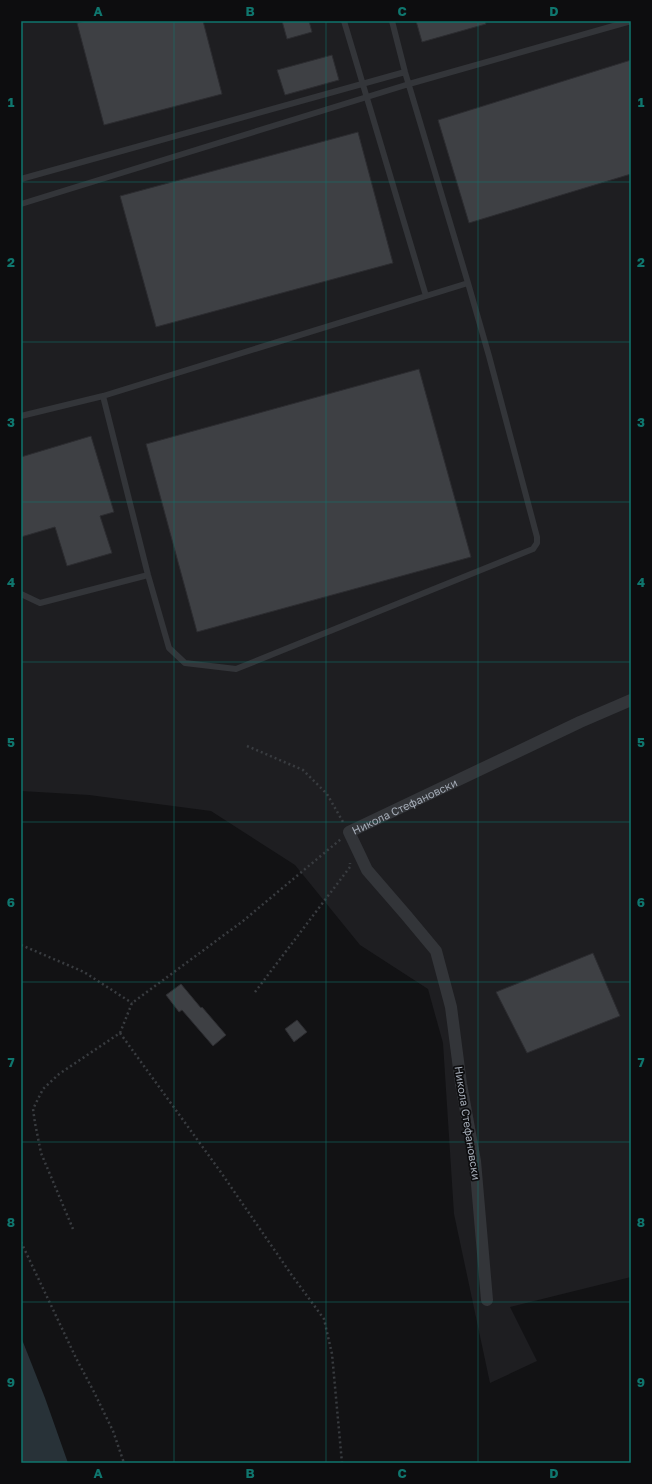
<svg xmlns="http://www.w3.org/2000/svg" width="652" height="1484" font-family="'Golos Text',sans-serif">
  <style>
    .built { fill: #1e1e21 }
    .water { fill: #283238 }
    .building { fill: #3e4044; stroke: #2c2c30 }
    .lines { fill: none; stroke-linecap: round; stroke-linejoin: round }
    .path { stroke: #393c40; stroke-width: 2.5; stroke-dasharray: 2 3; stroke-linecap: butt }
    .service { stroke: #333539; stroke-width: 6 }
    .minor { stroke: #333539; stroke-width: 12 }
    .grid { fill: none; stroke: #0f766e; stroke-width: 1; stroke-opacity: 0.55 }
    .labels { text-anchor: middle; dominant-baseline: central; stroke-width: 3.5; stroke-linejoin: round; paint-order: stroke }
    .street-label { font-size: 11px; fill: #a3aab5; stroke: #0d0d0f }
    .neatline { fill: none; stroke: #0f766e; stroke-width: 1.5 }
    .grid-label { font-size: 13px; text-anchor: middle; font-weight: bold; fill: #0f766e }
  </style>
  <rect width="100%" height="100%" fill="#121214"/>
  <path class="built" d="M21,21H631V1277L510,1307L537,1361L490,1383L454,1214L443,1043L428,989L360,945L295,865L211,811L89,795L21,791Z"/>
  <path class="water" d="M21,1337L45,1398L68,1463H21Z"/>
  <path class="building" d="M86,21H203L222,94L104,125L77,23Z
    M282,21H309L312,32L287,39Z
    M416,21H485L486,24L422,42Z
    M332,55L339,80L285,95L277,70Z
    M631,60V174L469,223L438,120Z
    M358,132L393,263L156,327L120,196Z
    M419,369L471,557L197,632L146,444Z
    M91,436L114,512L100,516L112,553L67,566L55,527L21,537V457Z
    M593,953L620,1016L527,1053L496,992Z
    M181,984L201,1008L202,1007L226,1035L213,1046L182,1010L179,1012L166,995Z
    M297,1020L307,1032L294,1042L285,1029Z"/>
  <g class="lines">
    <path class="path" d="M247,746L303,770L327,794L343,822
      M21,945L84,972L132,1003
      M255,992L350,867V863
      M120,1033L220,1171L291,1274L324,1319L332,1354L342,1463
      M73,1229L41,1153L35,1123L33,1109L43,1089L59,1074L120,1033L132,1003L243,921L341,839
      M21,1242L76,1358L94,1392L113,1431L124,1463"/>
    <path class="service" d="M344,21L426,296
      M21,179L405,72
      M21,204L409,84L631,21
      M103,396L148,575L169,648L185,663L236,669L533,549L537,543V537L489,356L468,283
      M21,416L103,396L468,283L405,72L392,21
      M21,594L40,603L148,575"/>
    <path class="minor" id="s1" d="M487,1300L475,1161L461,1084L451,1007L436,951L406,915L367,870L349,832L580,722L631,700"/>
  </g>
  <path class="grid" d="M174,21V1463M326,21V1463M478,21V1463M21,182H631M21,342H631M21,502H631M21,662H631M21,822H631M21,982H631M21,1142H631M21,1302H631"/>
  <g class="labels">
    <g class="street-label">
      <text stroke="none"><textPath href="#s1" startOffset="563">Никола Стефановски</textPath></text>
      <text transform="translate(468 1123) rotate(81)">Никола Стефановски</text>
    </g>
  </g>
  <rect width="652" height="1484" fill="none" stroke="#0d0d0f" stroke-width="44"/>
  <rect x="22" y="22" width="608" height="1440" class="neatline"/>
  <g class="grid-label">
    <text x="98" y="16">A</text>
    <text x="250" y="16">B</text>
    <text x="402" y="16">C</text>
    <text x="554" y="16">D</text>
    <text x="11" y="107">1</text>
    <text x="641" y="107">1</text>
    <text x="11" y="267">2</text>
    <text x="641" y="267">2</text>
    <text x="11" y="427">3</text>
    <text x="641" y="427">3</text>
    <text x="11" y="587">4</text>
    <text x="641" y="587">4</text>
    <text x="11" y="747">5</text>
    <text x="641" y="747">5</text>
    <text x="11" y="907">6</text>
    <text x="641" y="907">6</text>
    <text x="11" y="1067">7</text>
    <text x="641" y="1067">7</text>
    <text x="11" y="1227">8</text>
    <text x="641" y="1227">8</text>
    <text x="11" y="1387">9</text>
    <text x="641" y="1387">9</text>
    <text x="98" y="1478">A</text>
    <text x="250" y="1478">B</text>
    <text x="402" y="1478">C</text>
    <text x="554" y="1478">D</text>
  </g>
</svg>
